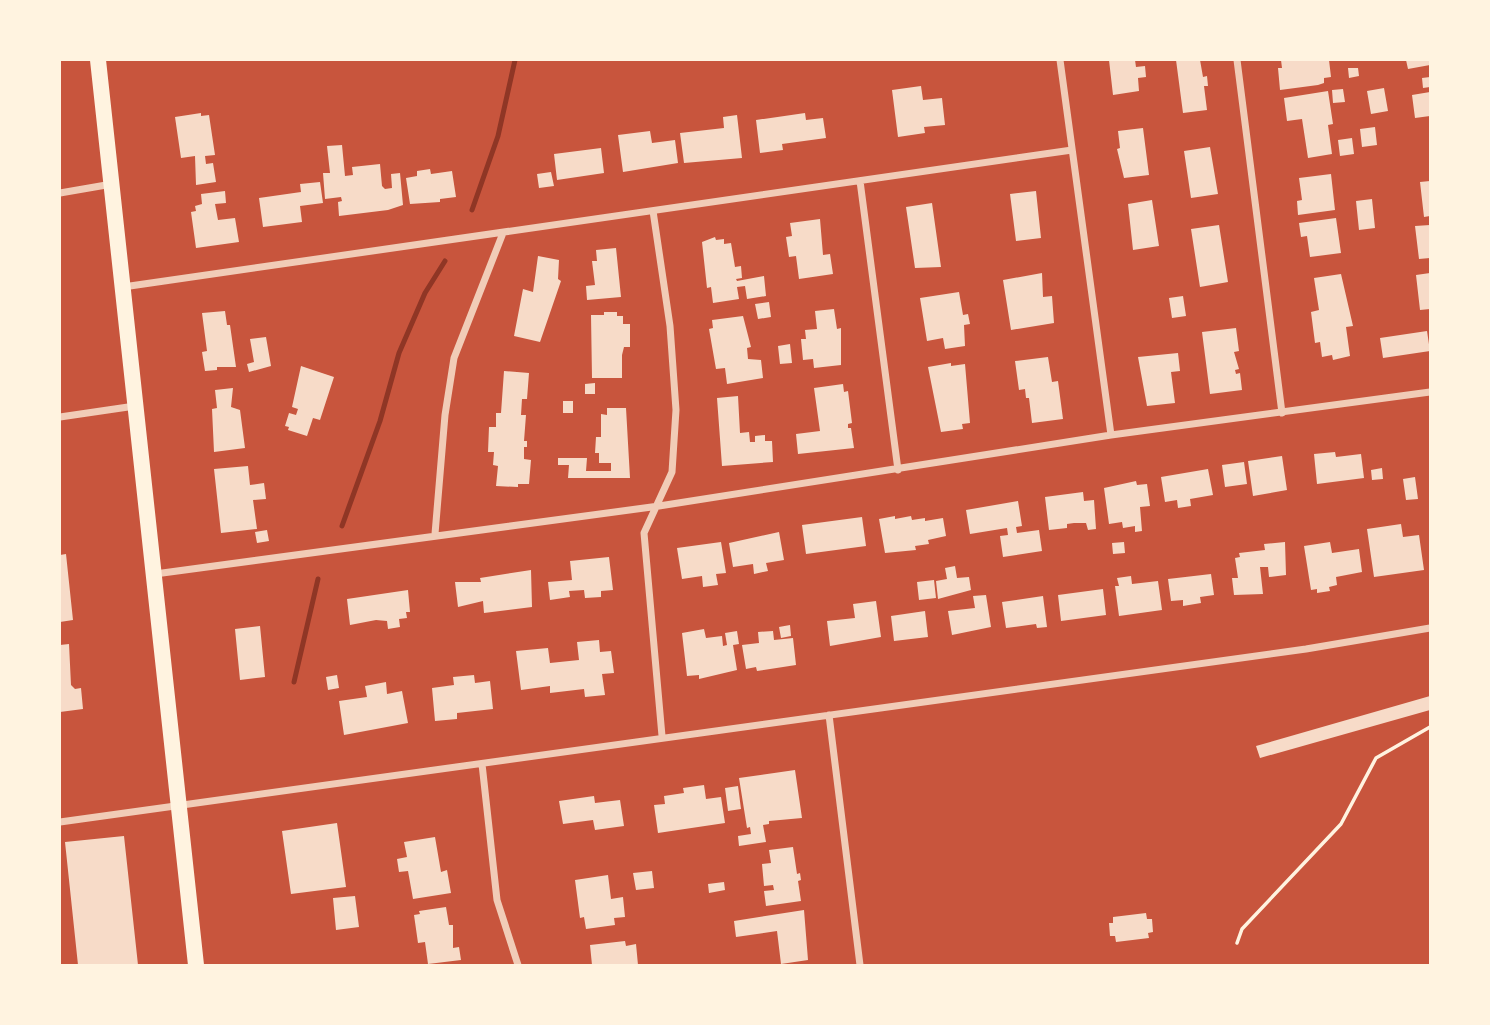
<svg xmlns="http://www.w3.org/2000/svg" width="1490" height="1025" font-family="Rubik,sans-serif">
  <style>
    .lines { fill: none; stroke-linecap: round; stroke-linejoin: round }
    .stream { stroke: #8f3625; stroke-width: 5 }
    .building { fill: #f7dbc8 }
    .path { stroke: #fff3e0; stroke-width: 3.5 }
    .minor { stroke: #f1ccb7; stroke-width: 7 }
    .primary { stroke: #fff3e0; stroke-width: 16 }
  </style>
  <rect width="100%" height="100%" fill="#c8553d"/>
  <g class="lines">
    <path class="stream" d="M472,210L498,136L515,60
      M342,526L380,421L399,353L425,293L445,261
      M294,682L318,579"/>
  </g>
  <path class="building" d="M1109,60H1135L1136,67L1145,66L1146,77L1138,78L1139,91L1113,95Z
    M1176,60H1200L1203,77L1207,76L1208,86H1204L1207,110L1183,113Z
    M1281,60H1329L1331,77L1324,78V83L1318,85L1280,90L1278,68H1282Z
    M1406,60H1430V65L1408,69Z
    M1348,68H1358L1359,76L1349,78Z
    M1430,77V87L1423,88L1422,78Z
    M921,86L923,100L942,98L945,125L924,127L925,133L898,137L892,90Z
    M1384,88L1388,111L1371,114L1367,91Z
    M1343,89L1345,102L1333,103L1332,90Z
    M1328,91L1333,124L1328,125L1332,154L1308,158L1302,119L1287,121L1284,98Z
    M1430,92V116L1415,118L1412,95Z
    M201,113V116L209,115L215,155L205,156L206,164L213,163L216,182L196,185L195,156L181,158L175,117Z
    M805,113L806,120L823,118L826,138L782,144L783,150L760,153L756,120Z
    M737,115L742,158L684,163L680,133L724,128L723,117Z
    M1375,127L1377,145L1362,147L1360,129Z
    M1143,128L1149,175L1124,178L1117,149L1120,148L1118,131Z
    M650,131L652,143L675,140L678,163L623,172L618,135Z
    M1352,138L1354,154L1340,156L1338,140Z
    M342,145L345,176L353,175L352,167L380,164L382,186L385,189L392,188L391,174L400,173L403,205L388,210L339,216L338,202L342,201L341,197L325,199L323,173H330L327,146Z
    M1210,147L1218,194L1191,198L1184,151Z
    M601,148L604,173L557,180L554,154Z
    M430,169L431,174L452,171L456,197L440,199V202L410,204L406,178L417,176V171Z
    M551,172L554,186L539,188L537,174Z
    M1331,174L1335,210L1298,215L1297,201L1302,200L1299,178Z
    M1430,181V216L1424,217L1420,182Z
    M320,182L323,203L300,206L302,222L263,227L259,198L301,192L300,184Z
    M225,191L226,203L215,204L218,220L235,218L239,242L196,248L191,212L196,211L195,206L202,204L201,194Z
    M1036,191L1041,238L1016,241L1010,194Z
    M1372,199L1375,228L1359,230L1356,201Z
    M1152,200L1159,246L1133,250L1128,204Z
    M932,203L941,267L915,268L906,207Z
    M1336,218L1341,253L1310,257L1307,236L1301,237L1299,223Z
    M820,219L823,255L830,254L833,274L799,279L796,256L789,257L786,237L792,236L790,223Z
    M1219,225L1228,282L1200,287L1191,229Z
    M1430,225V258L1419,259L1415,226Z
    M715,237L716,240L724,239V244L731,243L735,267L741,266L742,278L736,279L737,281L764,276L766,296L747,299L745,286L737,287L739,299L713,303L711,287L707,288L702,242Z
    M616,248L621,297L587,300L586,286L595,285L592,261H597L596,250Z
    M538,256L559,260L558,279L561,281L540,342L514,336L523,289L533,292Z
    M1042,273L1043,297L1052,296L1054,323L1011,330L1003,280Z
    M1430,273V309L1420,310L1416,275Z
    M1341,274L1353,326L1346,327L1350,356L1333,360L1332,355L1322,357L1320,342L1315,343L1311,312L1319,310L1314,278Z
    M959,292L963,315L968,314L970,324L964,325L965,346L945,349L943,338L927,341L920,298Z
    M1183,296L1186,316L1172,318L1169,298Z
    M769,302L771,317L758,319L755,304Z
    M834,309L837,329L841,328V365L814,368L813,359L803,360L801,339H806L805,330L817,329L815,311Z
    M225,311L227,325H230L236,367H217V370L205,371L202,352L207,351L202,313Z
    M604,312H617V316H623V324H630V347H624L622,355V378H592L591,315H604Z
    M743,316L751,347L747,348L748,359L761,360L763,378L727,384L725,368L716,369L709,329L713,328L712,320Z
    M1236,328L1239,351L1234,352L1239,369L1235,370L1236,374L1240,373L1242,390L1210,394L1202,332Z
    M1427,331L1430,351L1383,358L1380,338Z
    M266,337L271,366L249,372L247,364L254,362L250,339Z
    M790,344L792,363L780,364L778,346Z
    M1178,353L1180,371L1171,372L1175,403L1147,406L1138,357Z
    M1048,357L1052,382L1058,381L1063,419L1032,423L1029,398H1026L1025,389L1019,390L1015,361Z
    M951,363V366L965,364L970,423L962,424L963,429L941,432L928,367Z
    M301,366L334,377L320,420L313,418L307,436L288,430L289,427L285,426L289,413L296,415L298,409L292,407Z
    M504,371L529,373L527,399H522L521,415H526L524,441H527V447H524V459L531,460L529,484H518V487L496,486L498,466L493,465L494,452H488L489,427H496V413H501Z
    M595,383V394H585V384Z
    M843,384L844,392L848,391L852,423L848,424V428H851L854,448L798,454L796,434L820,431L814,388Z
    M233,388L231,407L240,410L245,448L214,452L212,409L217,408L215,390Z
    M738,396L740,433L749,432L750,442H755V436L765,435V441H772L773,462L722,466L717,398Z
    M563,401H573V413H563Z
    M607,408H626L630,478H568L569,465H558V458H587L586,471H611V463H599V453H595L596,437H601V414L607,415Z
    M1335,452L1336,457L1361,454L1364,478L1317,484L1314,454Z
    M1282,456L1287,490L1253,496L1248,461Z
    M1244,462L1247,484L1225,487L1222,465Z
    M248,466L250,485L264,483L266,499L253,500L257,529L221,533L214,469Z
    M1382,468L1383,479L1372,480L1371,470Z
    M1208,469L1213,495L1190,499L1191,506L1178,508L1177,500L1165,502L1161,477Z
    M1415,477L1418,499L1406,500L1403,479Z
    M1136,481L1137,485L1147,484L1150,506L1140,507L1142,531L1135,532V526L1123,528L1122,522L1109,524L1104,488Z
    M1083,492L1084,501L1094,500L1096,529L1088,530L1086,523H1074L1067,524V528L1049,530L1045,497Z
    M1018,501L1022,526L1016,527L1017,533L1039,530L1042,551L1003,557L1000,536L1008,535L1007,528L970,534L966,510Z
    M895,516V519L911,516L912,520L925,518V521L943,518L946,536L928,540L929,544L915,546L916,550L885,553L879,519Z
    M862,517L866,546L806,554L802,525Z
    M1401,524L1403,537L1419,535L1424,570L1374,577L1367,529Z
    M267,530L269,541L257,543L255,532Z
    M779,532L784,560L766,563L768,571L754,574L753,564L733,567L729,543Z
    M721,542L726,573L716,574L718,585L703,587L702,576L682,579L677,548Z
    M1124,542L1125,553L1113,554L1112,543Z
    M1285,542L1286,575L1269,577L1268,567H1260L1263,594L1234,595L1232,578H1238L1235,558L1240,557L1239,553L1265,550L1264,544Z
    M1330,542L1332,553L1359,549L1362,572L1336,577L1337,585L1329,587L1330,591L1317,593V589L1311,590L1304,546Z
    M66,554L73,620L60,622V555Z
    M609,557L613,590L601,591V597L585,598L584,590L569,591L570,597L550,600L548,582L572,580L570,561Z
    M955,566L957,578L969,577L971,590L938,599L936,581L947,579L945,568Z
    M531,570L532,607L484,613L483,601L458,607L455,582H481L480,578Z
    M1211,574L1214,595L1200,597L1201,603L1183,606V600L1171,601L1168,579Z
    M1131,576L1132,584L1158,581L1162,610L1119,616L1115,586H1119L1117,578Z
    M934,580L936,598L919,600L917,582Z
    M1103,589L1106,615L1061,621L1058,595Z
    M408,590L410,612H406L407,618L399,619L400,627L388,629L387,621L376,620L350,625L347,599Z
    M986,595L991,627L952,635L948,611L975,608L973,596Z
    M1043,596L1047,627L1037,628L1036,624L1006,628L1002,602Z
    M876,601L881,637L830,646L827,621L855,618L853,604Z
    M925,611L928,637L894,641L891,616Z
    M790,625L791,636L781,638L779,627Z
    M260,626L265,677L240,680L235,629Z
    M704,629L706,638L722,636L723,646L727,645L725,633L737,631L739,644L733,645L737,670L699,679V675L687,676L682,633Z
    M773,631L774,640L793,638L796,665L757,671L756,667L746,669L742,645L759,643L758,632Z
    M599,640L600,652L611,651L614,673L602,674L605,695L585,697L584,689L550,693V686L521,690L516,651L548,648L550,663L579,660L577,642Z
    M69,644L71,685L75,689L81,688L83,709L60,712V645Z
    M337,675L339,688L328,690L326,677Z
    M474,675L475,683L490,681L493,709L457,713V719L435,721L432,688L454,685L453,677Z
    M386,682L387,694L402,691L408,723L344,735L339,701L367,697L365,686Z
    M1430,696V710L1260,758L1256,746Z
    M795,770L802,818L769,821V824L763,825L766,842L739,846L738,836L751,834L750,827L747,828L739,778Z
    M704,785L706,799L721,797L725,823L658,833L654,805L665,804L664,796L684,793L683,788Z
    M738,786L741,809L728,811L725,788Z
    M594,796L595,803L620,800L624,826L595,830L593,820L563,824L559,801Z
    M337,823L346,887L291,894L282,831Z
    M124,836L138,965H78L65,842Z
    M435,837L441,872L447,870L451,893L413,899L408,871L399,872L397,859L407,857L404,842Z
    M793,847L797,874L800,873L801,880L798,881L801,901L766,906L764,891L774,890L773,885L764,886L762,864L771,863L769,850Z
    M652,871L654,888L636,890L633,873Z
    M608,875L611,899L623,897L625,917L614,918L615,925L586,929L584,917L580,918L575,880Z
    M724,882L725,890L709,893L708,884Z
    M355,896L359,927L336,930L333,898Z
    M446,907L449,925H453V948L459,947L461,960L428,964L425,942L418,943L414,915L420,914L419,911Z
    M804,910L808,960L781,964L777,931L736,937L734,921Z
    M1146,913L1147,919H1152L1153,932L1148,933L1149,938L1116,942L1115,936H1110L1109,923H1113V917Z
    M625,941L626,946L636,944L638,965H592L590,945Z"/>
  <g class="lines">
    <path class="path" d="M1237,943L1242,929L1341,824L1376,758L1430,727"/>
    <path class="minor" d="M1060,60L1111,435
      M1237,60L1282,413
      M860,181L898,470
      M60,193L112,184
      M653,211L670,326L676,410L672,472L644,533L662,736
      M123,287L1072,150
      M60,417L135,406
      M435,534L445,415L454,358L503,233
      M155,574L659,506L1111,435L1430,392
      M829,715L860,965
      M482,764L497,900L518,965
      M60,822L1306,649L1430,628"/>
    <path class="primary" d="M98,60L196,965"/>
  </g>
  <rect width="1490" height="1025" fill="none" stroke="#fff3e0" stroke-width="122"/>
</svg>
